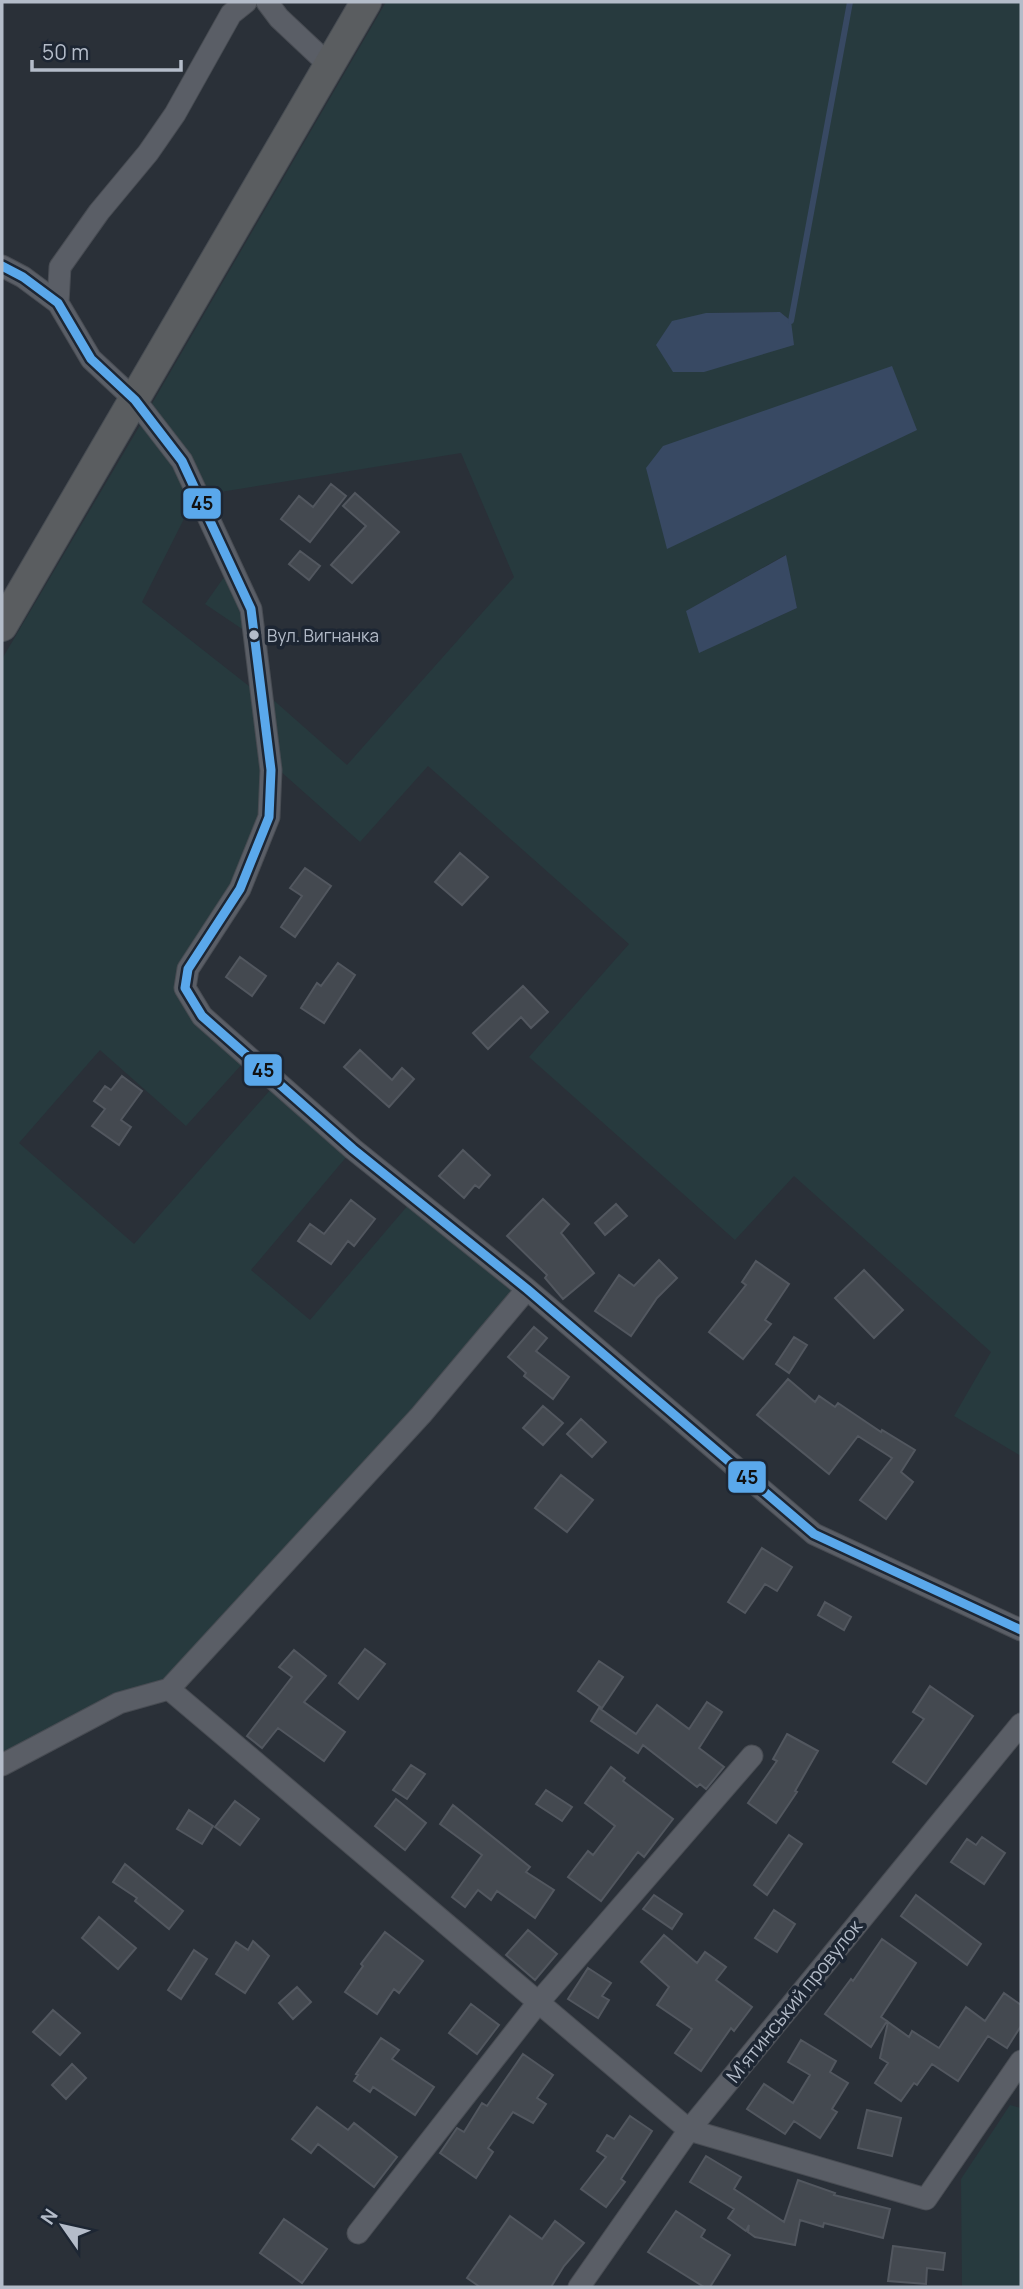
<svg xmlns="http://www.w3.org/2000/svg" width="1023" height="2289" font-family="Manrope,sans-serif">
  <style>
    .green { fill: #273a3e; fill-rule: evenodd }
    .water { fill: #384963 }
    .lines { fill: none; stroke-linecap: round; stroke-linejoin: round }
    .stream { stroke: #384963; stroke-width: 6 }
    .building { fill: #444950; stroke: #52575f; stroke-width: 2 }
    .minor-casing { stroke: #484c53; stroke-width: 23 }
    .highway-casing { stroke: #474c53; stroke-width: 32 }
    .minor { stroke: #5a5e66; stroke-width: 21 }
    .highway { stroke: #5a5d60; stroke-width: 30 }
    .bus-1-casing { stroke: #1d2633; stroke-width: 14 }
    .bus-1 { stroke: #5aa8eb; stroke-width: 9 }
    .bus-dot { fill: #b4bcc9; stroke: #1d2633; stroke-width: 2.5 }
    .labels { text-anchor: middle; dominant-baseline: central; stroke-width: 7; stroke-linejoin: round; paint-order: stroke }
    .bus-label { font-size: 17px; fill: #b4bcc9; stroke: #1d2633; text-anchor: start }
    .street-label { font-size: 19px; fill: #b4bcc9; stroke: #1d2633 }
    .line-badge { stroke: #1d2633; stroke-width: 2.5 }
    .pale-badge-label { font-size: 19px; text-anchor: middle; font-weight: bold; fill: #111 }
  </style>
  <rect width="100%" height="100%" fill="#2a3038"/>
  <path class="green" d="M386,2H1021V1456L954,1416L991,1352L794,1176L735,1240L529,1057L629,944L428,766L360,842L279,770L270,697L347,765L514,577L461,453L208,494L150,407ZM780,312L791,321L706,313ZM785,555L797,608L699,652L687,611Z
    M142,422L175,465L193,501L142,602L254,690L263,769L261,815L233,885L180,966L243,1063L186,1126L100,1050L19,1143L134,1244L272,1088L348,1155L251,1270L310,1320L409,1204L516,1290L416,1410L165,1683L2,1757V659Z
    M227,573L244,612L248,633L205,604Z
    M1010,2105L1021,2108V2287H962L961,2179Z"/>
  <path class="water" d="M780,312L791,321L794,345L704,372H673L656,345L672,321L706,313Z
    M892,366L917,430L667,549L646,468L663,446Z
    M786,555L797,608L699,653L686,611Z"/>
  <g class="lines">
    <path class="stream" d="M791,321L850,2"/>
  </g>
  <path class="building" d="M331,484L346,496L310,542L281,519L299,496L313,507Z
    M355,493L399,532L352,583L331,565L366,526L343,506Z
    M300,551L320,566L309,580L289,564Z
    M460,853L488,877L462,905L435,882Z
    M305,868L331,886L295,937L281,927L302,896L290,888Z
    M240,957L266,976L252,996L226,977Z
    M338,963L355,975L324,1023L301,1008L317,983L321,986Z
    M523,986L548,1012L531,1028L521,1017L488,1049L473,1033Z
    M360,1050L392,1080L402,1068L414,1079L389,1107L344,1067Z
    M122,1076L142,1091L121,1120L131,1127L119,1145L92,1126L105,1109L94,1101L105,1086L111,1090Z
    M463,1150L490,1175L479,1188L475,1185L464,1198L439,1176Z
    M543,1199L569,1224L561,1233L594,1273L563,1299L545,1278L547,1275L507,1236Z
    M351,1200L375,1219L354,1246L348,1241L331,1264L298,1241L310,1224L324,1234Z
    M616,1204L627,1216L605,1235L595,1223Z
    M659,1260L677,1278L657,1298L631,1336L595,1311L619,1275L634,1286Z
    M756,1261L789,1284L765,1320L771,1324L743,1359L709,1332L746,1285L742,1282Z
    M864,1270L903,1310L874,1338L835,1298Z
    M534,1327L547,1338L536,1351L569,1377L553,1399L524,1376L526,1373L508,1357Z
    M794,1337L807,1345L789,1373L776,1364Z
    M788,1379L815,1402L819,1396L835,1407L838,1403L881,1432L882,1430L915,1450L901,1472L913,1482L886,1519L860,1500L892,1458L858,1436L829,1474L757,1415Z
    M543,1406L563,1423L543,1445L523,1428Z
    M581,1419L606,1442L592,1457L567,1434Z
    M561,1475L593,1500L567,1532L535,1508Z
    M762,1548L792,1567L777,1591L765,1584L745,1613L728,1602Z
    M825,1602L851,1617L844,1630L818,1615Z
    M365,1649L385,1664L358,1699L339,1683Z
    M294,1650L326,1676L304,1702L345,1732L324,1761L278,1728L262,1748L247,1736L292,1677L279,1667Z
    M599,1661L623,1677L602,1708L578,1691Z
    M930,1686L973,1716L926,1784L893,1762L924,1719L913,1712Z
    M707,1702L722,1712L699,1748L724,1767L706,1789L700,1784L697,1787L643,1745L638,1753L591,1721L599,1708L636,1734L657,1705L689,1729Z
    M787,1734L818,1751L795,1791L797,1792L776,1823L748,1803L777,1761L773,1759Z
    M411,1765L425,1774L407,1799L393,1790Z
    M611,1767L625,1778L623,1781L673,1819L644,1857L638,1852L601,1901L568,1877L588,1851L593,1855L615,1826L585,1803Z
    M546,1790L572,1807L562,1821L536,1804Z
    M396,1799L426,1823L405,1850L375,1826Z
    M235,1801L259,1819L240,1845L215,1827Z
    M453,1805L530,1867L526,1872L554,1890L535,1918L497,1891L491,1900L478,1890L465,1907L452,1897L482,1855L440,1824Z
    M189,1810L213,1826L202,1844L177,1829Z
    M789,1835L802,1844L767,1895L754,1885Z
    M982,1837L1005,1853L984,1884L951,1862L967,1839L976,1845Z
    M125,1864L183,1911L169,1929L135,1901L137,1898L113,1882Z
    M654,1895L682,1914L672,1929L643,1909Z
    M916,1895L981,1944L967,1965L901,1916Z
    M774,1910L795,1924L777,1952L755,1938Z
    M99,1917L136,1948L118,1969L82,1938Z
    M528,1930L557,1954L535,1980L506,1955Z
    M385,1932L423,1961L399,1993L394,1989L377,2014L345,1992L363,1966L361,1964Z
    M664,1935L697,1963L705,1952L726,1967L716,1980L752,2007L734,2031L731,2028L701,2071L675,2053L692,2029L657,2005L669,1987L641,1962Z
    M882,1939L916,1963L881,2017L887,2021L871,2047L825,2014L851,1979L853,1981Z
    M253,1941L269,1956L245,1993L216,1974L236,1942L248,1950Z
    M194,1950L207,1959L181,1999L168,1990Z
    M588,1968L611,1983L602,1996L609,2000L598,2018L568,1999Z
    M297,1987L311,2002L293,2019L279,2003Z
    M1004,1993L1021,2005V2026L1007,2048L988,2036L958,2081L932,2064L917,2085L914,2083L901,2101L875,2083L888,2063L880,2058L888,2022L909,2037L912,2031L939,2048L966,2007L985,2021Z
    M471,2004L499,2025L477,2054L449,2033Z
    M53,2010L80,2033L60,2055L33,2032Z
    M381,2038L399,2050L392,2059L434,2087L415,2115L373,2087L370,2092L354,2081L358,2075L356,2074Z
    M801,2040L836,2061L830,2072L848,2083L832,2109L837,2112L820,2138L794,2121L785,2134L747,2109L764,2084L793,2103L810,2075L788,2062Z
    M523,2054L553,2075L537,2098L546,2104L533,2123L513,2112L488,2148L493,2152L476,2178L440,2153L457,2128L464,2132L482,2103L487,2106Z
    M72,2064L86,2078L66,2099L52,2085Z
    M317,2107L348,2130L354,2123L397,2157L374,2187L318,2144L311,2153L292,2139Z
    M867,2110L901,2118L892,2156L858,2148Z
    M630,2116L652,2131L621,2179L625,2182L606,2207L581,2189L606,2157L597,2151L607,2135L614,2139Z
    M706,2156L741,2177L734,2189L784,2222L798,2180L835,2193L834,2195L890,2209L883,2238L824,2223L823,2227L800,2220L795,2245L755,2237L748,2232L749,2225L746,2231L728,2218L734,2209L690,2182Z
    M676,2211L705,2230L701,2237L730,2255L710,2287H704L648,2252Z
    M510,2216L542,2239L555,2221L584,2243L564,2266L551,2287H480L467,2278Z
    M284,2219L327,2249L302,2283L260,2253Z
    M893,2246L945,2253L943,2270L927,2268L926,2284L888,2281Z"/>
  <g class="lines">
    <defs>
      <path id="minor" d="M267,2L279,18L329,65
        M2,266L23,277L58,303L91,359L135,400L182,461L251,609L271,770L269,817L240,889L188,969L185,988L202,1016L353,1149L527,1289L814,1534L1021,1630
        M58,303L60,267L99,212L148,153L175,114L231,14L246,2
        M169,1689L689,2130L926,2199L1021,2061
        M2,1765L119,1703L169,1689L421,1415L527,1289
        M358,2233L537,2004L752,1756
        M579,2287L689,2130L1021,1724"/>
      <path id="highway" d="M2,626L366,2"/>
    </defs>
    <use href="#minor" class="minor-casing"/>
    <use href="#highway" class="highway-casing"/>
    <use href="#minor" class="minor"/>
    <use href="#highway" class="highway"/>
    <defs>
      <path id="bus-1" d="M2,266L23,277L58,303L91,359L135,400L182,461L251,609L271,770L269,817L240,889L188,969L185,988L202,1016L353,1149L527,1289L814,1534L1021,1630"/>
    </defs>
    <use href="#bus-1" class="bus-1-casing"/>
    <use href="#bus-1" class="bus-1"/>
  </g>
  <circle class="bus-dot" cx="254" cy="635" r="6"/>
  <g class="labels">
    <g class="bus-label">
      <text x="267" y="635">Вул. Вигнанка</text>
    </g>
    <g class="street-label">
      <text transform="translate(794 2001) rotate(-51)">Мʼятинський провулок</text>
    </g>
  </g>
  <g class="line-badge">
    <rect x="182" y="487" width="40" height="33" rx="7" fill="#5aa8eb"/>
    <rect x="243" y="1053" width="40" height="34" rx="7" fill="#5aa8eb"/>
    <rect x="727" y="1460" width="40" height="34" rx="7" fill="#5aa8eb"/>
  </g>
  <g class="pale-badge-label">
    <text x="202" y="510">45</text>
    <text x="263" y="1077">45</text>
    <text x="747" y="1484">45</text>
  </g>
  <rect width="1023" height="2289" fill="none" stroke="#b4bcc9" stroke-width="7"/>
  <g transform="translate(63 2226) rotate(304)" stroke="#1d2633" stroke-width="5" paint-order="stroke">
  <path d="M0-5L12 26L0 18L-12 26Z" fill="#b4bcc9"/>
  <text y="-10" font-size="19" font-weight="bold" text-anchor="middle" fill="#b4bcc9">N</text>
  </g>
  <path d="M32 60v10h149v-10" fill="none" stroke="#b4bcc9" stroke-width="3.5"/>
  <text x="42" y="60" font-size="21" fill="#b4bcc9" stroke="#1d2633" stroke-width="5" paint-order="stroke">50 m</text>
</svg>
